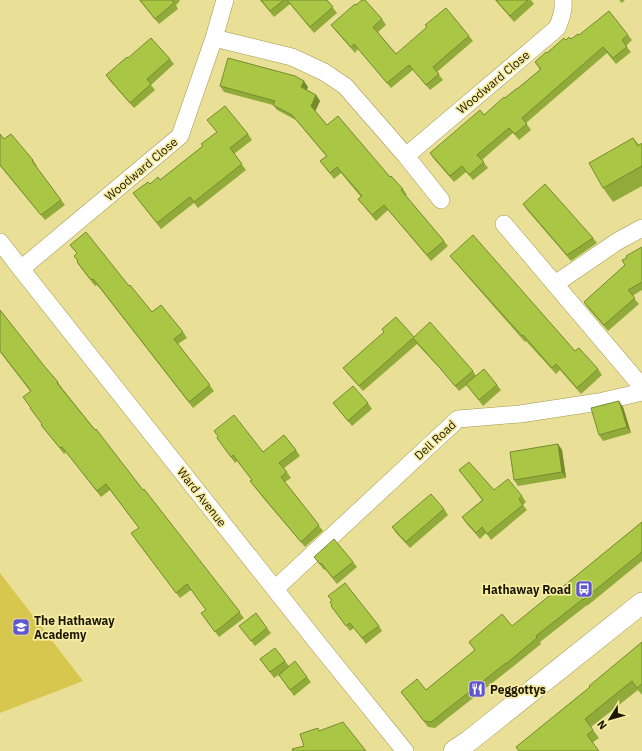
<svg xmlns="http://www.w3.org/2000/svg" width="642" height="751" font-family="'IBM Plex Sans',sans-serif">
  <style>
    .green { fill: #d8c74f }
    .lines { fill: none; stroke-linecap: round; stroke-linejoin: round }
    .minor-casing { stroke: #a39952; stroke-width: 18 }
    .tertiary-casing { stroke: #a39952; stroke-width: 22 }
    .minor { stroke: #fff; stroke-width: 17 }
    .tertiary { stroke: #fff; stroke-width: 21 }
    .wall { fill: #91ab3a }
    .shaded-wall { fill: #768b30 }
    .building { fill: #a9c744; stroke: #768b30 }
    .labels { text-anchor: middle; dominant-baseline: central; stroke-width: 3.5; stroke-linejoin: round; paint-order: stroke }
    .street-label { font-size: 12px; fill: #1c1700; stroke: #f6eca3 }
    .poi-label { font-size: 12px; font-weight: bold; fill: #1c1700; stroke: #f6eca3; text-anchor: start }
  </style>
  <rect width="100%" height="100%" fill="#e9df96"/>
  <path class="green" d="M0,573L83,681L0,713Z"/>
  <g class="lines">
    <defs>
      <path id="minor" d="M225,0L214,38L292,57L324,72L345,86L406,156L441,200
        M406,156L557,28C561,18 564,11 563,0
        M504,224L642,387
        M0,242L21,269L320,646L405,751
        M21,269L180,136L214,38
        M555,284L618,241L642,228
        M275,589L458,419L520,414L599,402L642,392"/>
      <path id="tertiary" d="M454,751L469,741L642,603"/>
    </defs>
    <use href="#minor" class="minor-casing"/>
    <use href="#tertiary" class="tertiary-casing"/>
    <use href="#minor" class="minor"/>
    <use href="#tertiary" class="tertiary"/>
  </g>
  <path class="wall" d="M139,0H179L180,1L176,5L178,9L159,24Z
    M260,0H327L337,13L314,33L290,4L274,17Z
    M495,0H531L534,4L514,22Z
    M619,0H625L622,3Z
    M356,5L382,19L386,25L378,32L396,54L469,36L473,41L437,72L443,80L430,90L413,70L391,88L358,49L355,53L335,30L331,25Z
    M579,35H628L632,40L626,46L631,52L616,64L607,53L526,123L531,130L519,140L513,133L482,160L488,168L473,180L466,172L454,182L434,159L430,153L484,115L517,89L540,70L535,62L566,40L571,39Z
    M128,58L170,59L174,64L151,85L155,90L134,108L110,81L106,75Z
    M220,86L308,87L307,90L316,95L320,101L315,111L327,125L390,177L403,189L407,195L405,196L444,241L448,246L431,261L388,210L376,221L362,204L358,199L361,197L341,173L334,179L320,161L326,156L296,120L277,110L273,105L224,92Z
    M207,120L248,134L252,140L234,154L246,170L198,208L194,203L161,229L133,193L150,184L160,180L203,146L217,132Z
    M0,134L4,139L33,160L37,166L36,167L65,205L45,220L0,166Z
    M633,138L639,145L642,143V186L613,202L603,188Z
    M523,204L593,238L597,243L571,261L527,210Z
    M70,245L129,286L152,312L183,332L187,338L178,344L214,391L193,408L102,291L97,285L95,286L81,268L77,262L78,261L74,256L77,253Z
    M642,247V290L632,296L639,304L608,331L588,308L584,302L625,265L627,258Z
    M450,256L598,369L602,375L581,394L560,370L556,374L526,341L525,342L454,261Z
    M0,310L45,367L58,382L62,388L244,618L219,637L201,613L206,610L191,590L180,598L135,539L139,528L110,490L101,497L66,452L64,454L45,430L41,425L42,424L30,408V391L0,352Z
    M382,329L414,337L473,371L476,376L497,385L501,390L483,406L467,385L459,391L444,373L417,344L363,391L347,373L343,368L384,332Z
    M333,403H368L372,409L352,426Z
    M623,407L631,433L603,441L599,435Z
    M217,438L263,452L296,450L300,456L284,468L291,478L285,482L323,531L305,547L264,499L250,481L252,480L237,461L235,463Z
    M558,444L562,450L566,478L518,486L514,480Z
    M459,470L494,490L522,496L526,502L523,505L527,510L491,540L486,533L480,539L466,523L462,517L482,500Z
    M444,509L448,515L410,548L396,533L392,527Z
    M642,522V561L587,606V605L540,642L541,644L510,669L435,728L428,727L401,692L426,690L475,650L469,642L512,626L560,589Z
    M314,557L353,562L357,567L337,584L325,569L324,570Z
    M328,596L379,626L382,631L366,644L354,628L350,631L331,606L332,605L331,600Z
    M239,626L267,628L271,633L255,646Z
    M642,642V695L638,690L591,727L599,738L592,743L599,751H518L516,747L590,687Z
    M260,659L285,661L289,666L307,677L311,682L294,696L279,675L283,672L274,678Z"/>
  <path class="shaded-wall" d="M304,81L308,87L305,93L301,87Z
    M316,95L320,101L315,112L311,106Z
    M619,401L623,407L631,433L627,427Z
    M558,444L562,450L566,478L562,472Z"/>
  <path class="building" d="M140,0H172L174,3L155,19Z
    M261,0H284L270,11Z
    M287,0H327L333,7L310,27Z
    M362,0H365L382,19L373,27L396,54L427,27L425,25L446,8L469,36L433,67L439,74L426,85L409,65L387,83L354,44L351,47L331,25L355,4L356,5Z
    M496,0H528L510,16Z
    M609,11L628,35L622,40L627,47L613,58L603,47L522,118L527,124L515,134L509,128L477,155L484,162L469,175L462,166L450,176L430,153L480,110L484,115L504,97L505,98L516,89H517L541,69L535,62L546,52L547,53L564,38L566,40L569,37L571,39L578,34L579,35Z
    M151,38L170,59L147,79L151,84L130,103L106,75L127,57L128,58Z
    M228,58L295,76L304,81L301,87L316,95L311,106L327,125L338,116L390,177L391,176L403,189L401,190L444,241L427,255L384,205L372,215L358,199L362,196L337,167L330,173L320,161L327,156L292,115L273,105L275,101L220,86Z
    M225,106L248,134L230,148L242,164L194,202L190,197L157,223L133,193L148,182L150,184L158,177L160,180L203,146L201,144L217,132L207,120Z
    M0,134L4,139L11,134L33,160L32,161L61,200L41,215L0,165Z
    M633,138L638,146L642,143V166L603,188L589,163Z
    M545,184L593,238L567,255L523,204Z
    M86,232L129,286L130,285L152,312L161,305L183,332L174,339L210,385L189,402L98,285L93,279L91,280L77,262L78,261L74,256L77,253L70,245Z
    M473,235L575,351L579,348L598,369L577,388L556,364L552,368L523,335L522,336L450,256Z
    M642,247V282L628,290L635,298L604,325L584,302L625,265L622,260L627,258L626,256Z
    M0,310L45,367L58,382L57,383L95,430L96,429L143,490L144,489L240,612L215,632L201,613L206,610L187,584L176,593L131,533L139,528L106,484L97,491L62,447L60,448L41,425L42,424L30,408H31L23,397L31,391L0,351Z
    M396,317L414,337L430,322L473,371L455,386L440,368L413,338L359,386L343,368L384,332L382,329Z
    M484,369L497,385L479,400L466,384Z
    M353,386L368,403L348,421L333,403Z
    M619,401L627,427L599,435L591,408Z
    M234,415L263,452L284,435L296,450L279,463L287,472L281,477L319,525L301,542L260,493L250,481L252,480L233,455L231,457L217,438L218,436L214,431Z
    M558,444L562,472L514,480L510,452Z
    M469,462L494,490L508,479L522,496L519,499L523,505L487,534L482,527L476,533L462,517L483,500L459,470Z
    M431,494L444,509L406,542L392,527Z
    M642,522V552L583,600V599L536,636L537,638L506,664V663L431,722L424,721L401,692L417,679L426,690L475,650L469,642L502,614L512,626L559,588L560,589Z
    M334,539L353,562L333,578L321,563L320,564L314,557Z
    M345,583L379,626L362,638L350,623L346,626L331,606L332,605L330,602L332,600L328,596Z
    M256,613L267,628L251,641L239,626Z
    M642,642V684L637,688L632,681L585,719L593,730L587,735L599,751H519L516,747L590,687L589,686Z
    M275,648L285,661L270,672L260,659Z
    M295,661L307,677L290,690L279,675Z
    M343,722L366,751H293L292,749L304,746L300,734L318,728L319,731Z"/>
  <defs>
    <symbol id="bus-square" viewBox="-11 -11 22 22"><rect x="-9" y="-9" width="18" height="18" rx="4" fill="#5f57cf" stroke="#f6eca3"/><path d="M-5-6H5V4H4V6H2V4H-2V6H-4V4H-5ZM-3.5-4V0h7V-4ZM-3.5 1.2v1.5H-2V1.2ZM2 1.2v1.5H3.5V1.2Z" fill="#fff"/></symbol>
    <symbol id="school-square" viewBox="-11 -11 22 22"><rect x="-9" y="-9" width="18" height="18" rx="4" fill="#5f57cf" stroke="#f6eca3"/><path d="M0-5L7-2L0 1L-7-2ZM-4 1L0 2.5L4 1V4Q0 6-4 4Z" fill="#fff"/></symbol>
    <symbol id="restaurant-square" viewBox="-11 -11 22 22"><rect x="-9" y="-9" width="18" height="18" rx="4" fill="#5f57cf" stroke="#f6eca3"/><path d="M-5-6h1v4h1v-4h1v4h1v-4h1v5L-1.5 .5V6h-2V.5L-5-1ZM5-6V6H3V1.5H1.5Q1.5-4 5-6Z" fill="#fff"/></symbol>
  </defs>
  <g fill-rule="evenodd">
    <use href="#bus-square" x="574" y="579" width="20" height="20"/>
    <use href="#school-square" x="11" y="617" width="20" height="20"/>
    <use href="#restaurant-square" x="467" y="679" width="20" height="20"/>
  </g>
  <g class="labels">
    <g class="street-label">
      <text transform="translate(493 82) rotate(-40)">Woodward Close</text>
      <text transform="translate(141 169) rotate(-40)">Woodward Close</text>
      <text transform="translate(435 440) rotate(-43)">Dell Road</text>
      <text transform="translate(202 497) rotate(52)">Ward Avenue</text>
    </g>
    <g class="poi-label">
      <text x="571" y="589" text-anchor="end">Hathaway Road</text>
      <text x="34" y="620">The Hathaway<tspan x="34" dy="14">Academy</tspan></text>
      <text x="490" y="689">Peggottys</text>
    </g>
  </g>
  <g transform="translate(610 719) rotate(233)" stroke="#f6eca3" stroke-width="3" paint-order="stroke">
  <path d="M0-3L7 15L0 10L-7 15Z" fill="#1c1700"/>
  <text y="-6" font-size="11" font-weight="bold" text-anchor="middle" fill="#1c1700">N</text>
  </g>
</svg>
